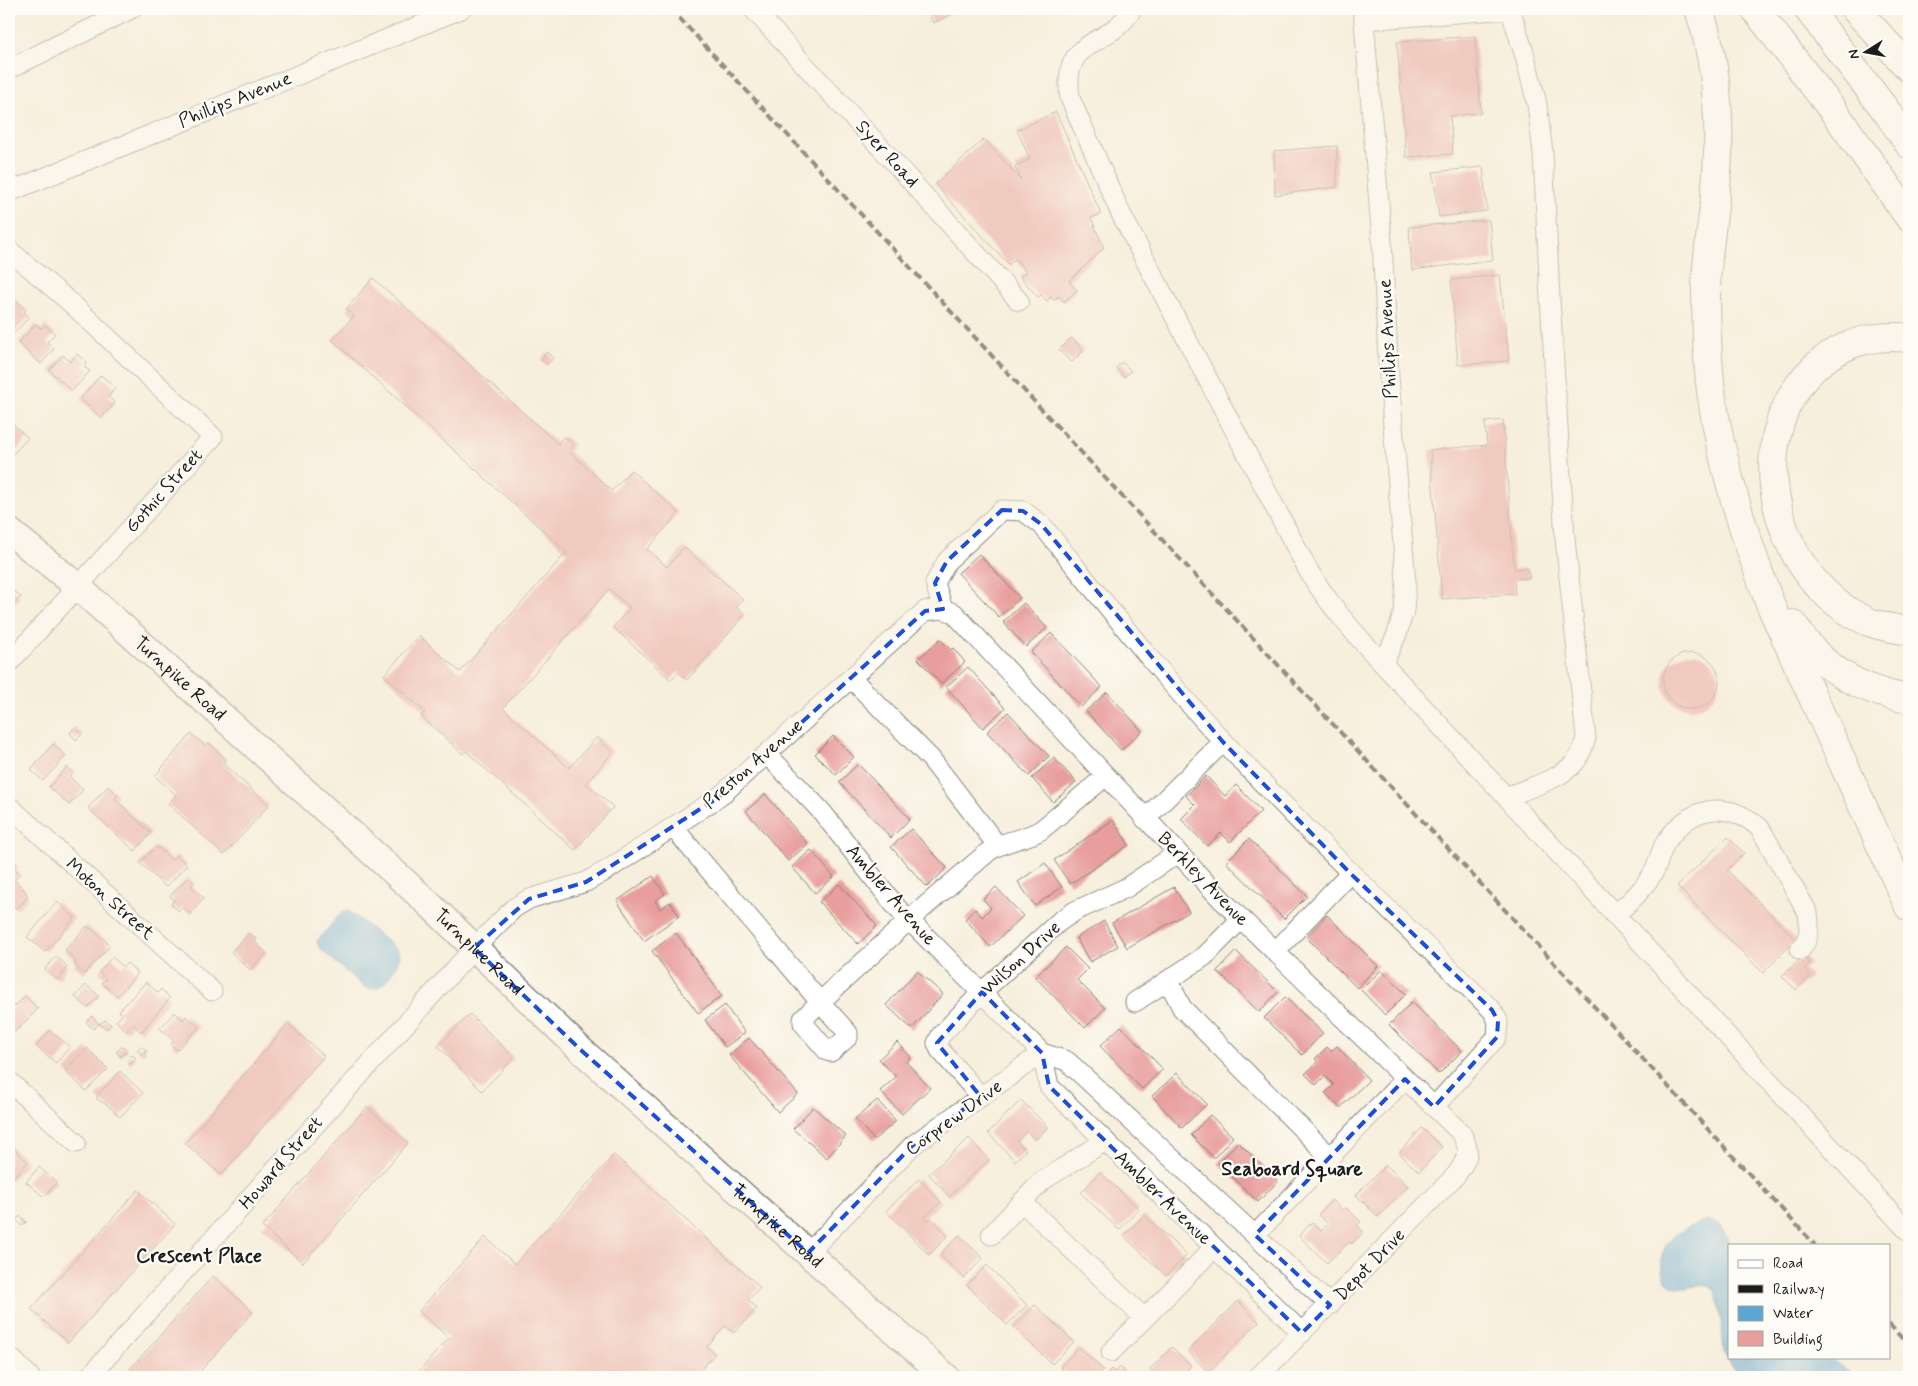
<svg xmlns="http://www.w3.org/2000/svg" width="1918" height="1386" font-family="Mynerve,sans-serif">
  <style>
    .water { fill: #5ba6d3; stroke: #3c6178 }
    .building { fill: #e89e9c }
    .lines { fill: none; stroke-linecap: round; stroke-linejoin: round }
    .minor-casing { stroke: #8a867c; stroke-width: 21 }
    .secondary-casing { stroke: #8a867c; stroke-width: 29 }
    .motorway-casing { stroke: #8a867c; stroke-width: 30 }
    .minor { stroke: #fff; stroke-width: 19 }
    .secondary { stroke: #fff; stroke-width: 26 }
    .motorway { stroke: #fff; stroke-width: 28 }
    .rail { stroke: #1c1c1c; stroke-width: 4; stroke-dasharray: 8 4; stroke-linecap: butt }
    .marked { fill: none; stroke: #1d4ed8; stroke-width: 4; stroke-dasharray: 10 6; stroke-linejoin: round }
    .labels { text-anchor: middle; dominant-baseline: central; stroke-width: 4.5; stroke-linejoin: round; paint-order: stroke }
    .street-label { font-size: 19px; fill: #1c1c1c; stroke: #fdfcf7 }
    .neighbourhood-label { font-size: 20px; font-weight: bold; fill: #1c1c1c; stroke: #fdfcf7 }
  </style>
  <rect width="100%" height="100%" fill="#fdfcf7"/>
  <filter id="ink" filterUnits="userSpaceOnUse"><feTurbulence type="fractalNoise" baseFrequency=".02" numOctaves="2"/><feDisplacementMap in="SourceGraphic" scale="10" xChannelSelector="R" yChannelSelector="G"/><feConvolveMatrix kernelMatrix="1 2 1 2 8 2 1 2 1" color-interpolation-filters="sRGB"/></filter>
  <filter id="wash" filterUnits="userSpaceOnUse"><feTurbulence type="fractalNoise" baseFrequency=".0096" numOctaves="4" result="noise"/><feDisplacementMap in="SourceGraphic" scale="20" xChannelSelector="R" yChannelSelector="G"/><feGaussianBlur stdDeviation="1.12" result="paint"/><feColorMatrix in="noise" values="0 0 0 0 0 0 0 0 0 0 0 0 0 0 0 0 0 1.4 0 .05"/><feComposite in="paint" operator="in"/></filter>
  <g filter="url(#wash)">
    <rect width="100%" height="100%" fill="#f7efdd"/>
    <path class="water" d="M349,911L397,949L400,956C395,970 381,996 364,987L319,948L317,941L342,912Z
      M1708,1220L1721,1225L1730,1245L1729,1357H1827L1849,1371L1853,1377H1739L1724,1354L1722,1328L1716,1290C1704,1280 1692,1290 1679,1288C1662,1285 1659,1267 1663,1253C1668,1233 1691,1226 1708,1220Z"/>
    <g id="blocks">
      <path class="building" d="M926,9H962L933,23Z
        M1475,36L1481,113L1450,116L1453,154L1406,157L1397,42Z
        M1056,112L1101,214L1091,218L1104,248L1069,281L1077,290L1064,302L1058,296L1054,300L1051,297L1047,301L1041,295L1038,297L1020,277L1026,272L1015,259L1009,265L935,184L984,139L1021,180L1015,166L1030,159L1017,130Z
        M1337,146V187L1275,195L1274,151Z
        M1483,167L1487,211L1439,217L1433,172Z
        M1489,220L1493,260L1412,270L1409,227Z
        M1500,275L1509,361L1458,365L1451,280Z
        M373,278L558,444L564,436L574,445L569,451L612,491L631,470L679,513L647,549L667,567L684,547L743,599L736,607L745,615L687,680L678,672L671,680L613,627L630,608L609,589L503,708L569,768L597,737L613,752L586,783L613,807L575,850L466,751L463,754L421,716L425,712L384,675L419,636L460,672L567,552L332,340L354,316L346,309Z
        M16,300L26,310L24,312L29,317L11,336L9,334V308Z
        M36,324L41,329L45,325L55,334L47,342L54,349L41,364L18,343Z
        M1071,338L1084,350L1072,362L1059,350Z
        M547,352L553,358L547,365L541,360Z
        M77,354L87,363L84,367L90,371L72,391L49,370L63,355L70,362Z
        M1122,362L1131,371L1124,377L1116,368Z
        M101,375L115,388L108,397L115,403L101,418L80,399Z
        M9,420L28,438L9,458Z
        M1503,420L1514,569L1527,568L1530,578L1514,579L1515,594L1442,599L1430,450L1487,445L1485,422Z
        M979,554L1020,598L999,617L958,573Z
        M9,587L21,597L9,610Z
        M1024,603L1047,628L1026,647L1003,622Z
        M1051,633L1102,687L1081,707L1031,652Z
        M940,639L951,650L953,648L965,662L941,684L918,659Z
        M1663 681a28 28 0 1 1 56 0a28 28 0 1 1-56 0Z
        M968,667L1005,708L983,728L946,687Z
        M1107,692L1142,731L1121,750L1086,711Z
        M1008,712L1049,756L1029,776L987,732Z
        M75,727L82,734L76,740L70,733Z
        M191,734L206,746L209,743L226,759L223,764L269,805L224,855L168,804L176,795L155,776Z
        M833,736L854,757L836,775L815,754Z
        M53,744L66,756L43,781L31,770Z
        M1054,758L1076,782L1053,802L1032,778Z
        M858,764L910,819L891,838L839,782Z
        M67,767L73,773L70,777L83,790L69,805L49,787Z
        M1206,776L1225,796L1236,785L1261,811L1230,842L1221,833L1207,846L1181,819L1195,805L1186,796Z
        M108,786L118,795L115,799L151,833L135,851L88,808Z
        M765,794L808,844L788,861L746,811Z
        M1113,820L1129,845L1070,884L1054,860Z
        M911,829L947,868L927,887L891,847Z
        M1728,837L1744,853L1727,870L1796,940L1763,973L1677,886Z
        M1249,839L1307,896L1284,919L1226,862Z
        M156,846L172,860L177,855L187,865L166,887L140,863Z
        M811,850L834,877L815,893L792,867Z
        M9,857L17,864L14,868L20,874L14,880L24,889L28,897L17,909L9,902Z
        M1045,863L1062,887L1035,906L1018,882Z
        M653,876L665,894L655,901L660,909L670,902L679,916L644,941L617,901Z
        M188,877L194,883L191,886L204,898L190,914L182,907L179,911L171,904L174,900L170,896Z
        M839,884L877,926L858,944L819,902Z
        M996,887L1023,916L990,947L965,919L975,909L982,917L991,908L983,899Z
        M1174,887L1189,912L1127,948L1112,923Z
        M57,902L75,918L45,952L27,937Z
        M1327,915L1378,966L1357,988L1306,937Z
        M1104,921L1118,946L1090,962L1076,938Z
        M87,926L105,940L109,947L84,974L74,965L76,962L65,950Z
        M249,933L256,939L254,941L267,953L250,970L231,952Z
        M676,933L722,996L698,1013L652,951Z
        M1066,947L1088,969L1077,980L1105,1008L1085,1028L1035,977Z
        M1236,951L1278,992L1259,1012L1217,971Z
        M56,956L67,966L60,979H56L45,969Z
        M1804,956L1810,963L1804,969L1811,976L1796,990L1782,976Z
        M112,957L123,967L127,963L138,973L117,996L102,983L106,979L99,972Z
        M1381,970L1406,994L1385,1015L1361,990Z
        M917,971L943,994L912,1029L886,1005Z
        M146,982L158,993L161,989L170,998L141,1032L133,1024L126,1031L116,1021L122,1015L119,1011Z
        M86,985L99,996L88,1008L75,997Z
        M25,996L38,1009L9,1038V1012Z
        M1285,997L1323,1033L1302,1055L1264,1018Z
        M1412,1002L1462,1051L1439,1074L1389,1025Z
        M725,1005L745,1033L725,1047L705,1020Z
        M175,1012L183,1020L186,1016L199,1027L177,1050L171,1044L174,1041L160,1028Z
        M470,1014L514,1058L482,1091L438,1046Z
        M92,1016L99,1024L106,1020L111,1025L107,1029L99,1024L93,1029L86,1022Z
        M288,1024L324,1056L221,1175L185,1143Z
        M1121,1026L1163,1069L1142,1089L1100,1046Z
        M50,1030L70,1047L56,1063L36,1046Z
        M749,1038L798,1094L778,1112L729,1055Z
        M897,1042L911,1057L906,1062L930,1088L902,1114L880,1091L896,1077L879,1059Z
        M123,1046L127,1051L121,1057L116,1052Z
        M141,1046L147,1051L143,1055L137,1050Z
        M1337,1046L1369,1080L1340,1108L1325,1093L1334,1085L1325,1076L1316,1085L1305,1074L1318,1062L1315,1059L1327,1047L1331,1051Z
        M87,1048L108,1069L86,1091L65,1071Z
        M132,1055L136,1058L130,1064L127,1060Z
        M120,1071L143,1093L120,1117L106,1104L97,1099V1096Z
        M1177,1073L1207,1104L1182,1128L1152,1096Z
        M877,1100L896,1121L874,1140L855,1119Z
        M1021,1100L1048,1127L1035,1140L1027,1131L1017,1141L1026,1150L1015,1161L988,1133Z
        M367,1107L408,1143L303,1263L262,1227Z
        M813,1107L846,1136L827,1158L793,1129Z
        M1210,1115L1233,1137L1214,1158L1191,1135Z
        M1422,1128L1442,1147L1419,1172L1399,1153Z
        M969,1138L989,1160L949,1197L929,1174Z
        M1238,1142L1278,1181L1258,1202L1218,1163Z
        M9,1144L28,1162L11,1180L9,1178Z
        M614,1155L760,1287L748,1300L757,1308L734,1333L725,1326L707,1347L715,1354L697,1374L701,1377H414L449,1338L419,1311L485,1237L515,1264Z
        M1386,1165L1408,1186L1378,1217L1356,1195Z
        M39,1167L57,1182L44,1197L26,1182Z
        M1100,1172L1139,1209L1119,1230L1081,1193Z
        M919,1179L941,1202L925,1217L928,1221L931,1218L948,1236L929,1255L886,1211Z
        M138,1190L175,1224L68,1343L31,1309Z
        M1332,1200L1343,1211L1346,1208L1361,1222L1357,1225L1364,1232L1351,1244L1349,1242L1327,1263L1299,1236L1312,1222L1321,1231L1328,1224L1318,1215Z
        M1144,1215L1187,1255L1166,1276L1124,1236Z
        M20,1216L26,1222L22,1226L16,1220Z
        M959,1235L983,1258L964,1278L940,1255Z
        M987,1265L1027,1305L1007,1325L967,1285Z
        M213,1276L253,1312L195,1377H123Z
        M1238,1301L1259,1322L1208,1372L1188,1351Z
        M1035,1305L1074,1342L1052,1364L1014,1327Z
        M1079,1347L1103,1370L1096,1377H1070L1060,1367Z
        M1172,1347L1191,1366L1180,1377H1157L1149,1370Z
        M1120,1367L1130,1377H1103L1111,1369L1115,1372Z"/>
    </g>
  </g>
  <g filter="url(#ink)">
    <use href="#blocks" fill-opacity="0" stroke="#8a867c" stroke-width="1"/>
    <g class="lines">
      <defs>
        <path id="minor" d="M753,9L883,150L1019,301
          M1132,9C1109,50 1061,34 1070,98L1121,214L1308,570C1329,605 1355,634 1383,664L1909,1232
          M1363,9L1382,241L1389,377L1406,582L1404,611L1397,634L1383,664
          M1364,20L1510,9
          M9,69L131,9
          M9,192L461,9
          M9,250L72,304L213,437L9,663
          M943,609L954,613L1222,900L1461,1133C1472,1152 1468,1157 1457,1174L1258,1377
          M943,609L935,583L947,561L1002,510L1023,511L1041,524C1101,598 1159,673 1224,742C1310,835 1401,922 1492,1010L1498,1021L1497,1037L1434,1107
          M851,678L931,759L997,845
          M767,754L822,812L897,908L1042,1053L913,1145L808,1253
          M1506,797C1525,789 1562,779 1575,762C1581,755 1583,747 1586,738L1565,539L1550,299L1543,153L1537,104L1525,56L1510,9
          M9,806L212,991
          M1145,819L1223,742
          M673,827L820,1002L909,920L988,852C1004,840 1024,840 1041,830L1106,776
          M1614,915C1630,903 1643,890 1653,873C1659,863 1660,851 1666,842C1691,805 1727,800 1760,828L1808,913C1810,927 1810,939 1800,950
          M1275,952L1350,873
          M1168,980L1182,1008L1330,1157
          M820,1002L848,1033V1037L831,1052L827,1051L803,1023V1019Z
          M1135,1002L1205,956L1241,919
          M9,1081L76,1143
          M981,1097L940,1050L937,1043L941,1035L982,992L1060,921L1075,911L1126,888L1178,853
          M1022,1202L1144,1318
          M991,1235L1042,1181L1105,1141
          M1255,1235L1405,1079
          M1302,1333L1049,1086L1042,1053L1067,1061L1330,1305
          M1111,1352L1214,1248
          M9,1356L30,1377
          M89,1377L474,948L514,908L529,899L586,882L607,870L719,797L925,611L943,609"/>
        <g id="secondary">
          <path id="s1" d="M9,531L77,586L233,726L428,903L582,1051L946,1377"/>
        </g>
        <path id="motorway" d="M1699,9C1716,61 1721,118 1717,173C1715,211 1707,248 1706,286C1706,321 1707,357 1711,391C1721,465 1745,537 1771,606L1909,907
          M1755,9L1835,113L1909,217
          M1808,9L1887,112L1909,144
          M1855,9L1909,68
          M1909,338C1874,334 1841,343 1815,367C1738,439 1774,582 1869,622C1882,627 1896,629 1909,631
          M1793,624C1819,667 1860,691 1909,699"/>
      </defs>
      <use href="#minor" class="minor-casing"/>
      <use href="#secondary" class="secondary-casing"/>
      <use href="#motorway" class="motorway-casing"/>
      <use href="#minor" class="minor"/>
      <use href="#secondary" class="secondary"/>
      <use href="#motorway" class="motorway"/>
      <path class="rail" d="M671,9L1815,1245
        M1889,1324L1909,1346"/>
    </g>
  </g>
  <path d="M0 0H1918V1386H0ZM1002,510L1023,511L1041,524L1223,742L1350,873L1492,1010L1498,1021L1497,1037L1434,1107L1405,1079L1255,1235L1330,1305L1302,1333L1049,1086L1042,1053L982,992L937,1043L981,1097L913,1145L808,1253L582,1051L474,948L529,899L586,882L719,797L925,611L943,609L935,583L947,561Z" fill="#f7efdd" fill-opacity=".55" fill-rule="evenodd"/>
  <path class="marked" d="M1002,510L1023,511L1041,524L1223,742L1350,873L1492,1010L1498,1021L1497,1037L1434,1107L1405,1079L1255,1235L1330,1305L1302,1333L1049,1086L1042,1053L982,992L937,1043L981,1097L913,1145L808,1253L582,1051L474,948L529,899L586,882L719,797L925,611L943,609L935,583L947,561Z"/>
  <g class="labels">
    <g class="street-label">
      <text transform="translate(235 100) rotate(-22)">Phillips Avenue</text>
      <text transform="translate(887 154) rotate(48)">Syer Road</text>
      <text transform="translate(1388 339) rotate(-93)">Phillips Avenue</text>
      <text transform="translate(164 491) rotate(-48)">Gothic Street</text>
      <text stroke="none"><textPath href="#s1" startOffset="226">Turnpike Road</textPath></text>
      <text transform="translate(753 764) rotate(-41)">Preston Avenue</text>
      <text transform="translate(1203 879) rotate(46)">Berkley Avenue</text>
      <text transform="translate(891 895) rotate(49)">Ambler Avenue</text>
      <text transform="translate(110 899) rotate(42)">Moton Street</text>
      <text stroke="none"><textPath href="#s1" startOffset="631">Turnpike Road</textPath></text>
      <text transform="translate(1021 958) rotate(-42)">Wilson Drive</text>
      <text transform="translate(954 1118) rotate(-36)">Corprew Drive</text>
      <text transform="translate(281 1163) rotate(-49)">Howard Street</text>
      <text transform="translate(1163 1198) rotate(44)">Ambler Avenue</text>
      <text stroke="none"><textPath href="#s1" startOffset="1036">Turnpike Road</textPath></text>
      <text transform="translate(1370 1265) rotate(-46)">Depot Drive</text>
    </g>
    <g class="neighbourhood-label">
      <text x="1292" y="1169">Seaboard Square</text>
      <text x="199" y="1256">Crescent Place</text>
    </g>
  </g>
  <rect width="1918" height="1386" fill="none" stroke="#fdfcf7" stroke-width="30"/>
  <rect x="1728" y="1244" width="162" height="115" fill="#fdfcf7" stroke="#a3a29f"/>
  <rect x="1738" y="1260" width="25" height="8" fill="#ffffff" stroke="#a3a29f"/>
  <text x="1773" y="1268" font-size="15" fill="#1c1c1c">Road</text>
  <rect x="1738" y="1285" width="25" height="8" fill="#1c1c1c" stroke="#a3a29f"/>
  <text x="1773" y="1294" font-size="15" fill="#1c1c1c">Railway</text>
  <rect x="1738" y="1306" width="25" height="15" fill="#5ba6d3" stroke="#a3a29f"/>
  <text x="1773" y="1318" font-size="15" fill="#1c1c1c">Water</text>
  <rect x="1738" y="1331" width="25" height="15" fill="#e89e9c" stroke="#a3a29f"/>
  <text x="1773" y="1344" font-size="15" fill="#1c1c1c">Building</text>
  <g transform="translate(1866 52) rotate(259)" stroke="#fdfcf7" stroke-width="4" paint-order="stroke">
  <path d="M0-4L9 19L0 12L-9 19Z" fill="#1c1c1c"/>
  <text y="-8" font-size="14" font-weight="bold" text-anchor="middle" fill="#1c1c1c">N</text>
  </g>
</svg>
